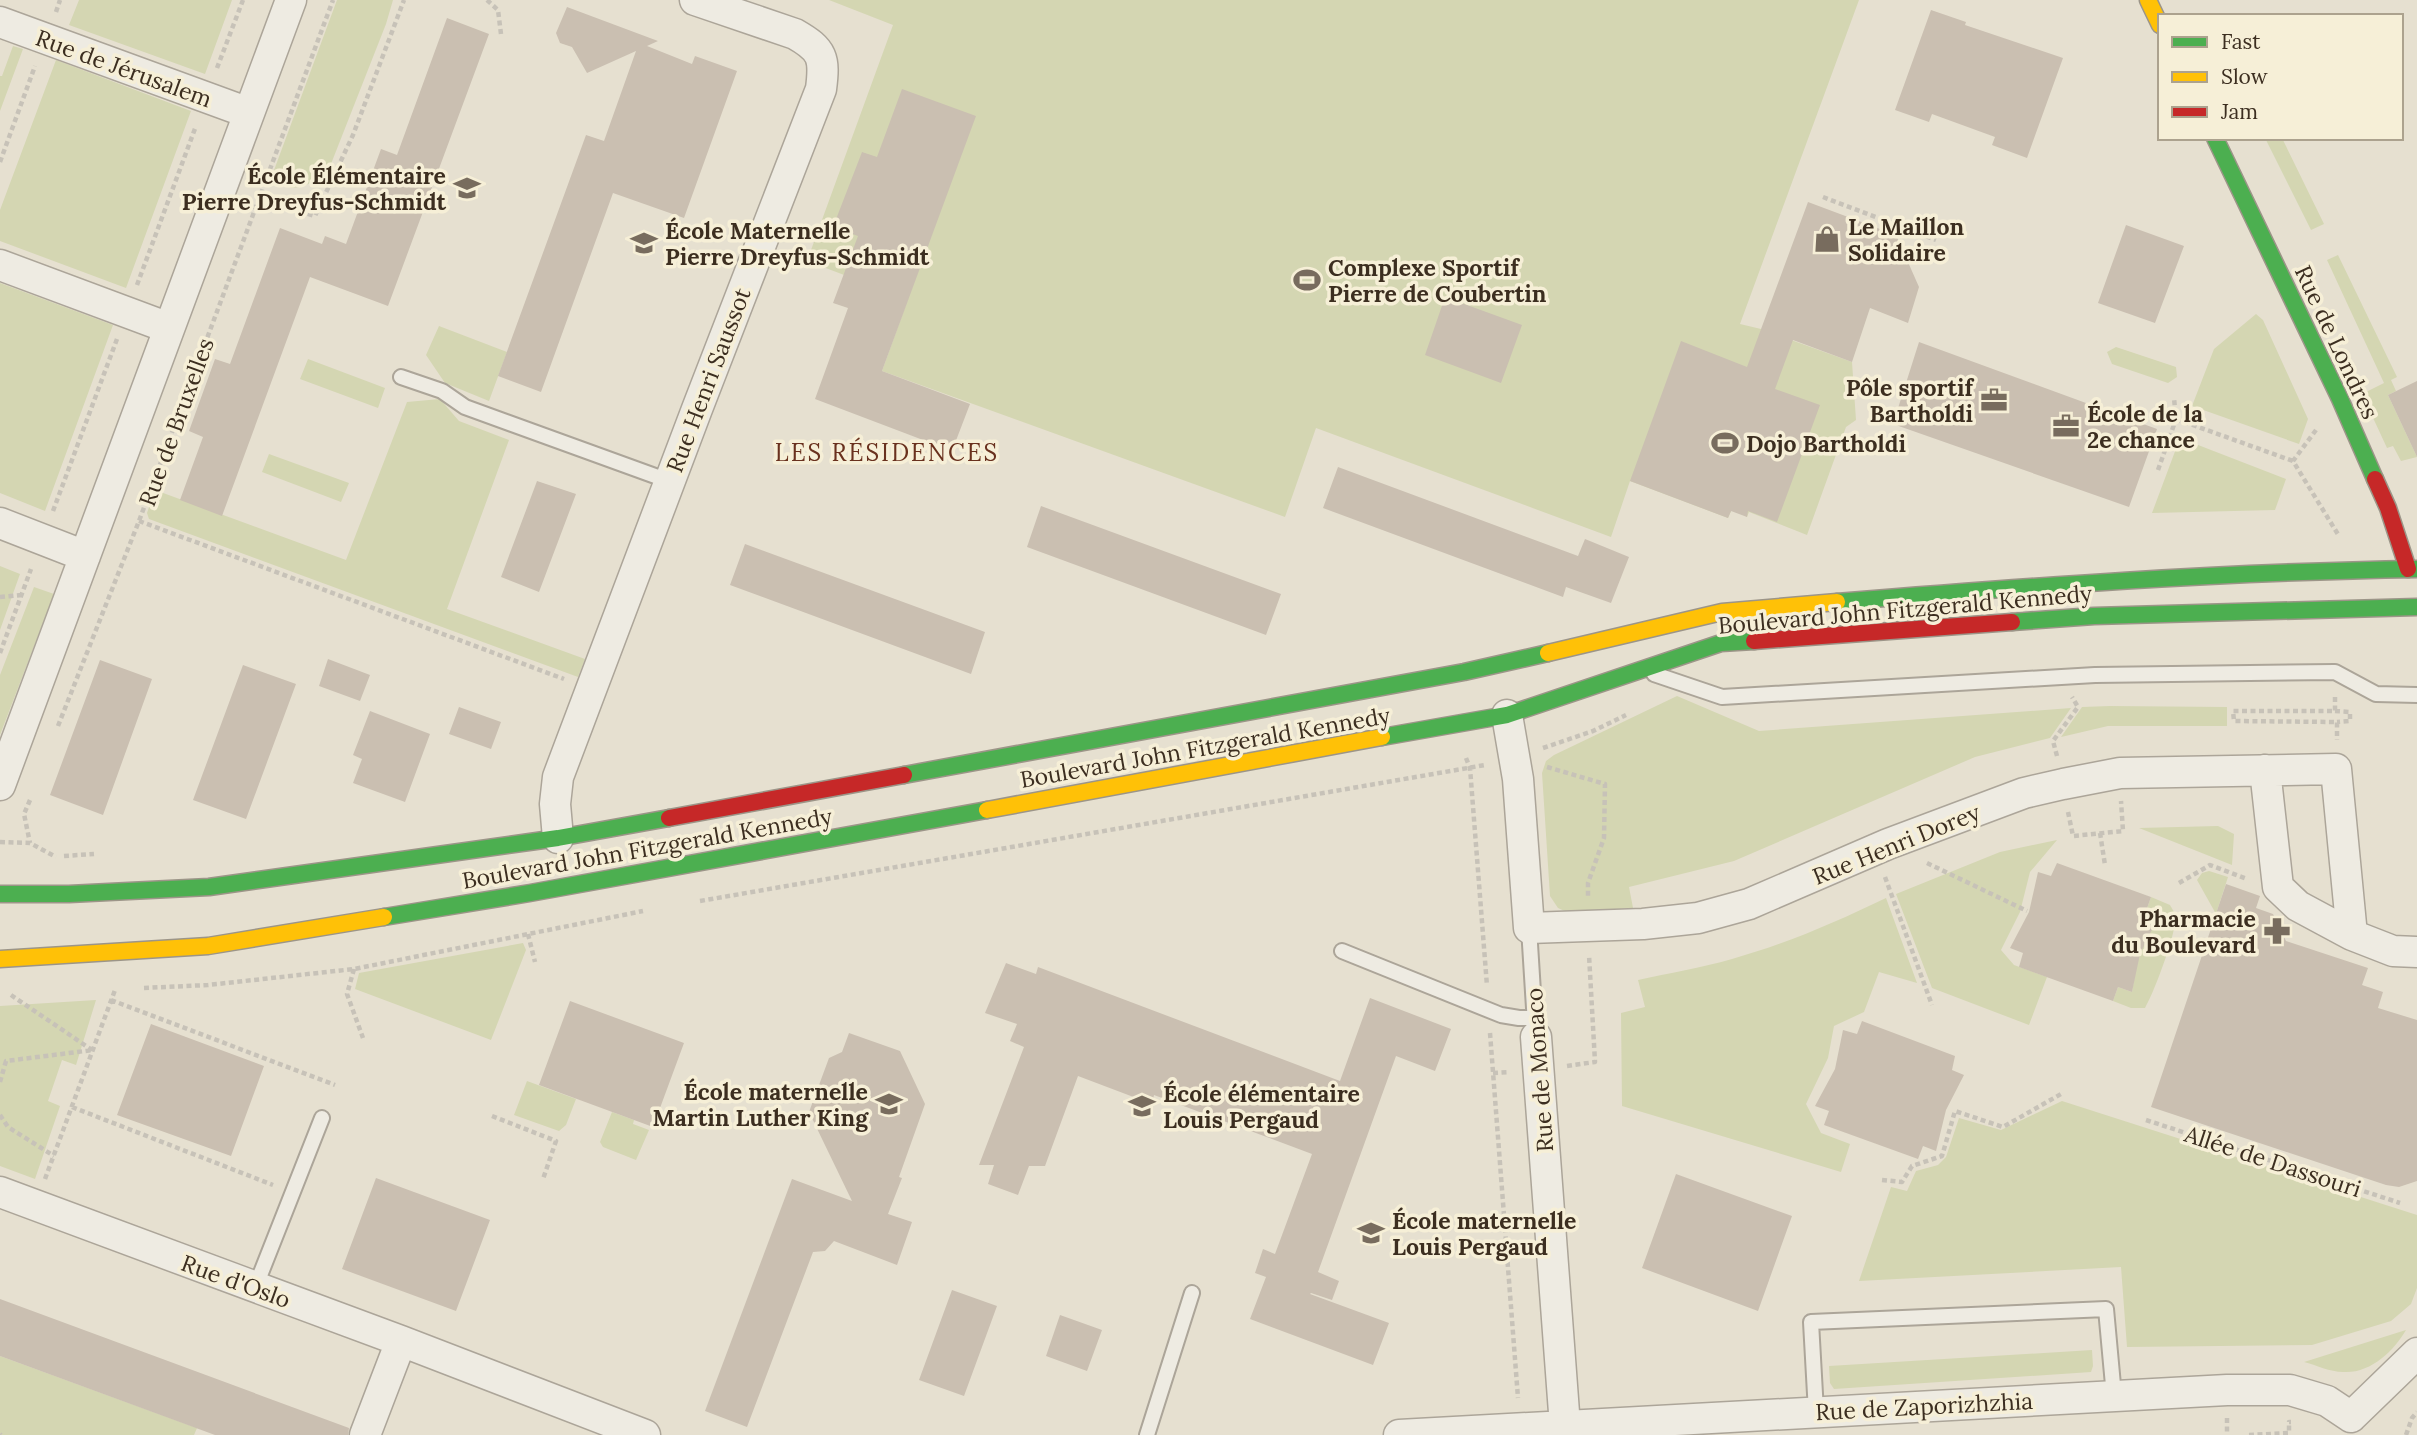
<svg xmlns="http://www.w3.org/2000/svg" width="2417" height="1435" font-family="Lora,serif">
  <style>
    .green { fill: #d4d6b2 }
    .building { fill: #cabfb1 }
    .lines { fill: none; stroke-linecap: round; stroke-linejoin: round }
    .lane-casing { stroke: #aca599; stroke-width: 18 }
    .street-casing { stroke: #aca599; stroke-width: 33 }
    .fast-casing { stroke: #9c9588; stroke-width: 19 }
    .slow-casing { stroke: #9c9588; stroke-width: 19 }
    .jam-casing { stroke: #9c9588; stroke-width: 19 }
    .path { stroke: #c7c2b8; stroke-width: 4.5; stroke-dasharray: 5 3.5; stroke-linecap: butt }
    .lane { stroke: #eeebe2; stroke-width: 14 }
    .street { stroke: #eeebe2; stroke-width: 30 }
    .fast { stroke: #4caf50; stroke-width: 16 }
    .slow { stroke: #ffc107; stroke-width: 16 }
    .jam { stroke: #c62828; stroke-width: 16 }
    .labels { text-anchor: middle; dominant-baseline: central; stroke-width: 7; stroke-linejoin: round; paint-order: stroke }
    .street-label { font-size: 23px; fill: #3c2e20; stroke: #f6efd7 }
    .poi-label { font-size: 23px; font-weight: bold; fill: #3c2e20; stroke: #f6efd7; text-anchor: start }
    .neighbourhood-label { font-size: 24px; letter-spacing: 2px; fill: #69311e; stroke: #f6efd7 }
  </style>
  <rect width="100%" height="100%" fill="#e6e0d0"/>
  <path class="green" d="M79,0H232L205,74L69,25Z
    M337,0H393L386,24L329,169C306,188 298,193 270,181Z
    M829,0H1859L1740,324L1761,329L1852,362L1856,420L1846,427L1807,535L1749,512L1747,517L1733,507L1728,518L1630,481L1611,537L1316,428L1285,517L882,371L908,299L807,261L893,25Z
    M13,46L23,49L0,111V76H2Z
    M56,60L191,111L126,288L0,241V210Z
    M2265,138H2282L2324,224L2311,230Z
    M2338,255L2397,377L2391,380L2396,391L2388,395L2417,457L2401,461L2393,446L2387,448L2362,394L2384,383L2327,260Z
    M0,283L113,325L45,511L0,493Z
    M2256,314L2263,320L2308,419L2299,444L2192,406L2214,349Z
    M439,326L507,352L489,401L445,383L426,355Z
    M2116,347L2176,367L2177,377L2168,383L2112,364L2107,352Z
    M308,359L385,388L378,408L300,379Z
    M440,399L459,421L509,440L447,609L585,659L578,677L149,519L147,513L155,490L346,560L407,402Z
    M2180,438L2286,479L2275,510L2152,513Z
    M269,454L349,483L341,502L262,472Z
    M0,566L20,574L0,630Z
    M34,587L54,594L0,735V675Z
    M1677,696L1759,731L2071,708L2050,738L1975,757L1734,861L1629,887L1633,908L1569,913L1558,908L1550,896L1542,773L1546,761L1554,755Z
    M2110,706L2227,707V726H2108L2061,737L2082,707Z
    M2218,826L2234,834L2232,865L2139,828Z
    M2057,840L2030,872L2020,912L2001,950L2014,965L2047,977L2029,1025L1932,988L1896,894L2000,852Z
    M2209,871L2228,877L2216,914L2197,880L2202,873Z
    M2151,897L2170,905C2172,909 2175,912 2175,916C2178,930 2153,995 2145,1008H2131L2113,1001L2118,987L2132,992L2146,911Z
    M1886,898L1917,983L1879,972L1864,1012L1834,1026L1828,1058L1806,1104L1821,1133L1850,1144L1841,1172L1622,1106L1621,1013L1645,1007L1638,980C1669,973 1701,968 1732,959C1786,944 1836,922 1886,898Z
    M523,943L526,950L491,1040L355,989L359,973Z
    M96,1000L76,1065L62,1060L48,1101L60,1106L35,1179L0,1166V1006Z
    M527,1081L576,1099L566,1125L559,1131L514,1115Z
    M2062,1101L2417,1215V1288L2411,1304L2391,1321L2312,1345L2127,1347L2121,1267L1859,1281L1891,1187L1907,1191L1916,1171L1938,1165L1946,1157L1959,1118L2001,1130Z
    M612,1112L634,1120L633,1124L649,1130L636,1160L603,1147L600,1142Z
    M2406,1330C2394,1351 2370,1374 2343,1372C2330,1372 2316,1365 2304,1362Z
    M2092,1350L2093,1366L2091,1372L1834,1389L1830,1383L1829,1366Z
    M0,1356L197,1428L194,1435H0Z"/>
  <path class="building" d="M567,7L658,41L647,46L692,64L695,56L737,71L684,218L613,193L541,392L498,376L586,135L604,141L636,51L587,73L572,47L560,43L556,33Z
    M1931,10L1966,22L1965,25L2063,58L2027,158L1992,145L1995,137L1932,114L1929,122L1895,110Z
    M447,18L489,34L388,306L310,277L222,516L180,500L203,437L189,431L215,359L230,364L280,228L322,244L325,236L346,244L381,149L397,155Z
    M902,89L976,116L882,371L970,404L952,451L815,399L848,308L833,303L858,236L833,227L862,152L877,157Z
    M1808,202L1896,235L1919,287L1908,323L1870,308L1852,362L1793,340L1775,389L1820,405L1777,522L1748,511L1747,517L1731,511L1728,518L1630,481L1681,341L1747,367Z
    M2126,225L2184,246L2155,323L2098,303Z
    M1445,297L1522,325L1501,383L1425,355Z
    M1919,342L2157,429L2129,507L1893,424Z
    M2417,381V457L2388,395Z
    M1338,467L1578,556L1585,539L1629,557L1611,603L1566,587L1563,597L1323,508Z
    M537,481L576,494L539,592L501,577Z
    M1041,506L1281,594L1266,635L1027,547Z
    M745,544L985,632L971,674L730,585Z
    M328,659L370,675L360,701L319,686Z
    M100,660L152,679L103,815L50,795Z
    M243,665L296,684L246,819L193,800Z
    M459,707L501,722L491,749L449,734Z
    M370,711L430,734L405,802L353,783L362,759L353,755Z
    M2057,863L2151,897L2146,911L2159,915L2140,954L2132,992L2118,987L2113,1001L2019,967L2023,953L2010,948L2029,912L2038,872L2051,876Z
    M2226,884L2260,896L2256,908L2273,914L2286,941L2368,968L2362,985L2383,992L2378,1008L2417,1020V1181L2399,1187L2386,1185L2151,1107Z
    M1006,963L1036,974L1038,967L1340,1081L1370,998L1451,1029L1435,1071L1396,1056L1318,1272L1339,1281L1332,1300L1311,1293L1310,1294L1389,1323L1373,1365L1250,1319L1266,1277L1255,1273L1263,1249L1275,1254L1312,1154L1154,1095L1152,1104L1078,1076L1045,1166H1029L1018,1195L988,1184L994,1165H979L1024,1047L1010,1041L1017,1024L985,1013Z
    M570,1001L684,1043L653,1127L539,1085Z
    M1862,1021L1955,1056L1952,1070L1964,1075L1946,1110L1936,1151L1923,1146L1918,1159L1824,1125L1829,1111L1815,1106L1835,1069L1843,1030L1857,1034Z
    M151,1024L264,1066L231,1156L117,1115Z
    M849,1033L900,1051L925,1104L899,1177L902,1178L888,1214L912,1222L897,1265L834,1241L825,1251L813,1252L747,1427L705,1411L792,1179L852,1201L809,1112L829,1058L842,1052Z
    M1676,1174L1792,1216L1758,1311L1642,1268Z
    M376,1178L490,1220L456,1311L342,1269Z
    M952,1290L997,1306L964,1396L919,1380Z
    M0,1299L349,1428L348,1435H215L0,1356Z
    M1060,1315L1102,1330L1087,1371L1046,1356Z"/>
  <g class="lines">
    <defs>
      <path id="lane" d="M401,377L442,391L465,407L669,481
        M1654,674L1722,697L2095,675L2335,672L2376,694L2417,695
        M1529,928L1535,1024
        M1342,951L1501,1015L1519,1018H1535
        M255,1288L322,1118
        M1816,1412L1811,1322L2106,1309L2114,1396
        M1147,1435L1192,1293"/>
      <path id="street" d="M0,22L249,113
        M0,265L169,328
        M0,523L85,556
        M1507,715L1518,779L1529,928L1643,924L1698,918L1749,904L1888,844L2024,793L2063,784L2120,773L2336,769L2352,935L2393,951L2417,952
        M2265,770L2278,887L2298,906L2352,935
        M0,785L291,0
        M558,838L555,804L558,777L697,409L821,89C825,58 823,50 795,34L695,0
        M1536,1037L1565,1426
        M0,1192L401,1341L645,1435
        M2351,1417L2417,1353
        M365,1435L401,1341
        M1399,1435L2227,1390H2290L2327,1401L2351,1417"/>
      <path id="fast" d="M2215,138L2340,399L2375,479
        M1837,602C2031,586 2222,572 2417,569
        M2012,622L2094,616L2417,607
        M1382,737L1507,715L1721,643L1754,641
        M904,775L1464,672L1548,653
        M0,894H69L209,887L558,838L669,818
        M384,917L530,893L987,810"/>
      <path id="slow" d="M2148,0L2160,25
        M1548,653L1722,612L1837,602
        M987,810L1382,737
        M0,959L208,946L384,917"/>
      <path id="jam" d="M2375,479L2388,508L2408,569
        M1754,641L2012,622
        M669,818L904,775"/>
    </defs>
    <use href="#lane" class="lane-casing"/>
    <use href="#street" class="street-casing"/>
    <use href="#fast" class="fast-casing"/>
    <use href="#slow" class="slow-casing"/>
    <use href="#jam" class="jam-casing"/>
    <path class="path" d="M487,0L498,10L501,34
      M56,12L60,0
      M217,68L243,0
      M0,162L35,66
      M1823,197L1936,240
      M259,199L315,216L353,135L404,0
      M137,285L196,126
      M2176,419L2293,461
      M2316,430L2293,461L2339,536
      M2158,470L2176,419L2174,398
      M53,511L117,339
      M139,521L564,679
      M0,597L22,595
      M0,653L31,569
      M2335,697V711H2233L2234,721L2337,722V740
      M2335,711L2350,712V721L2337,722
      M58,726L139,521L333,0
      M1543,748L1593,731L1626,715
      M2057,756L2053,741L2078,707L2072,697
      M1466,758L1470,768L1487,986
      M1547,767L1605,784L1604,838L1588,883V898
      M30,800L24,814L30,843
      M2068,812L2073,836L2123,831L2121,801
      M2100,833L2105,865
      M0,842L30,843L56,857
      M64,856L94,854
      M1927,863L2027,911
      M1885,877L1932,1005
      M2179,883L2210,865L2247,879
      M700,901L1485,765
      M528,934L535,962
      M354,969L347,994L363,1038
      M144,988L208,985L354,969L643,911
      M11,995L92,1050
      M111,1000L335,1085
      M1490,1033L1518,1398
      M1567,1066L1595,1062L1589,955
      M1493,1073L1510,1072
      M0,1082L6,1061L93,1050
      M72,1107L273,1185
      M0,1115L8,1127L54,1156
      M492,1116L556,1141L543,1179
      M2146,1120L2400,1203
      M45,1179L115,990
      M1882,1180L1902,1182L1912,1166L1942,1156L1955,1111L2003,1127L2061,1094
      M2227,1418V1435
      M0,1434L1,1435
      M2249,1435L2289,1433V1422H2291
      M2406,1435L2412,1418L2417,1412"/>
    <use href="#lane" class="lane"/>
    <use href="#street" class="street"/>
    <use href="#fast" class="fast"/>
    <use href="#slow" class="slow"/>
    <use href="#jam" class="jam"/>
  </g>
  <defs>
    <symbol id="school-bare" viewBox="-9 -9 18 18"><path d="M0-5L7-2L0 1L-7-2ZM-4 1L0 2.5L4 1V4Q0 6-4 4Z" fill="#786c5e" stroke="#f6efd7" stroke-width="2.5" paint-order="stroke"/></symbol>
    <symbol id="shop-bare" viewBox="-9 -9 18 18"><path d="M-5-2.5h2.3a2.7 3.5 0 0 1 5.4 0H5L5.5 6h-11ZM-1.5-2.5h3a1.5 2.3 0 0 0-3 0Z" fill="#786c5e" stroke="#f6efd7" stroke-width="2.5" paint-order="stroke"/></symbol>
    <symbol id="stadium-bare" viewBox="-9 -9 18 18"><path d="M0-5a6.5 5 0 1 0 0 10a6.5 5 0 1 0 0-10ZM-3.5-1.8h7v3.6h-7Z" fill="#786c5e" stroke="#f6efd7" stroke-width="2.5" paint-order="stroke"/></symbol>
    <symbol id="office-bare" viewBox="-9 -9 18 18"><path d="M-6-3h4V-5.5h4V-3h4V5H-6ZM-1-4.5V-3h2v-1.5ZM-6 0V1H6V0Z" fill="#786c5e" stroke="#f6efd7" stroke-width="2.5" paint-order="stroke"/></symbol>
    <symbol id="pharmacy-bare" viewBox="-9 -9 18 18"><path d="M-2-6h4v4h4v4h-4v4h-4v-4h-4v-4h4Z" fill="#786c5e" stroke="#f6efd7" stroke-width="2.5" paint-order="stroke"/></symbol>
  </defs>
  <g fill-rule="evenodd">
    <use href="#school-bare" x="448" y="169" width="38" height="38"/>
    <use href="#shop-bare" x="1808" y="220" width="38" height="38"/>
    <use href="#school-bare" x="625" y="224" width="38" height="38"/>
    <use href="#stadium-bare" x="1288" y="261" width="38" height="38"/>
    <use href="#office-bare" x="1975" y="381" width="38" height="38"/>
    <use href="#office-bare" x="2047" y="407" width="38" height="38"/>
    <use href="#stadium-bare" x="1706" y="424" width="38" height="38"/>
    <use href="#pharmacy-bare" x="2258" y="912" width="38" height="38"/>
    <use href="#school-bare" x="870" y="1085" width="38" height="38"/>
    <use href="#school-bare" x="1123" y="1087" width="38" height="38"/>
    <use href="#school-bare" x="1352" y="1214" width="38" height="38"/>
  </g>
  <g class="labels">
    <g class="street-label">
      <text transform="translate(124 68) rotate(20)">Rue de Jérusalem</text>
      <text transform="translate(2337 342) rotate(65)">Rue de Londres</text>
      <text transform="translate(708 380) rotate(-69)">Rue Henri Saussot</text>
      <text transform="translate(176 422) rotate(-70)">Rue de Bruxelles</text>
      <text transform="translate(1905 609) rotate(-5)">Boulevard John Fitzgerald Kennedy</text>
      <text transform="translate(1205 747) rotate(-10)">Boulevard John Fitzgerald Kennedy</text>
      <text transform="translate(1896 844) rotate(-22)">Rue Henri Dorey</text>
      <text transform="translate(647 848) rotate(-10)">Boulevard John Fitzgerald Kennedy</text>
      <text transform="translate(1539 1070) rotate(-94)">Rue de Monaco</text>
      <text transform="translate(2273 1161) rotate(18)">Allée de Dassouri</text>
      <text transform="translate(236 1281) rotate(20)">Rue d'Oslo</text>
      <text transform="translate(1924 1406) rotate(-3)">Rue de Zaporizhzhia</text>
    </g>
    <g class="poi-label">
      <text x="446" y="175" text-anchor="end">École Élémentaire<tspan x="446" dy="26">Pierre Dreyfus-Schmidt</tspan></text>
      <text x="1848" y="226">Le Maillon<tspan x="1848" dy="26">Solidaire</tspan></text>
      <text x="665" y="230">École Maternelle<tspan x="665" dy="26">Pierre Dreyfus-Schmidt</tspan></text>
      <text x="1328" y="267">Complexe Sportif<tspan x="1328" dy="26">Pierre de Coubertin</tspan></text>
      <text x="1973" y="387" text-anchor="end">Pôle sportif<tspan x="1973" dy="26">Bartholdi</tspan></text>
      <text x="2087" y="413">École de la<tspan x="2087" dy="26">2e chance</tspan></text>
      <text x="1746" y="443">Dojo Bartholdi</text>
      <text x="2256" y="918" text-anchor="end">Pharmacie<tspan x="2256" dy="26">du Boulevard</tspan></text>
      <text x="868" y="1091" text-anchor="end">École maternelle<tspan x="868" dy="26">Martin Luther King</tspan></text>
      <text x="1163" y="1093">École élémentaire<tspan x="1163" dy="26">Louis Pergaud</tspan></text>
      <text x="1392" y="1220">École maternelle<tspan x="1392" dy="26">Louis Pergaud</tspan></text>
    </g>
    <g class="neighbourhood-label">
      <text x="887" y="452">LES RÉSIDENCES</text>
    </g>
  </g>
  <rect x="2158" y="14" width="245" height="126" fill="#f6efd7" stroke="#aca28e" stroke-width="2"/>
  <rect x="2172" y="37" width="35" height="10" fill="#4caf50" stroke="#aca28e" stroke-width="2"/>
  <text x="2221" y="49" font-size="21" fill="#3c2e20">Fast</text>
  <rect x="2172" y="72" width="35" height="10" fill="#ffc107" stroke="#aca28e" stroke-width="2"/>
  <text x="2221" y="84" font-size="21" fill="#3c2e20">Slow</text>
  <rect x="2172" y="107" width="35" height="10" fill="#c62828" stroke="#aca28e" stroke-width="2"/>
  <text x="2221" y="119" font-size="21" fill="#3c2e20">Jam</text>
</svg>
